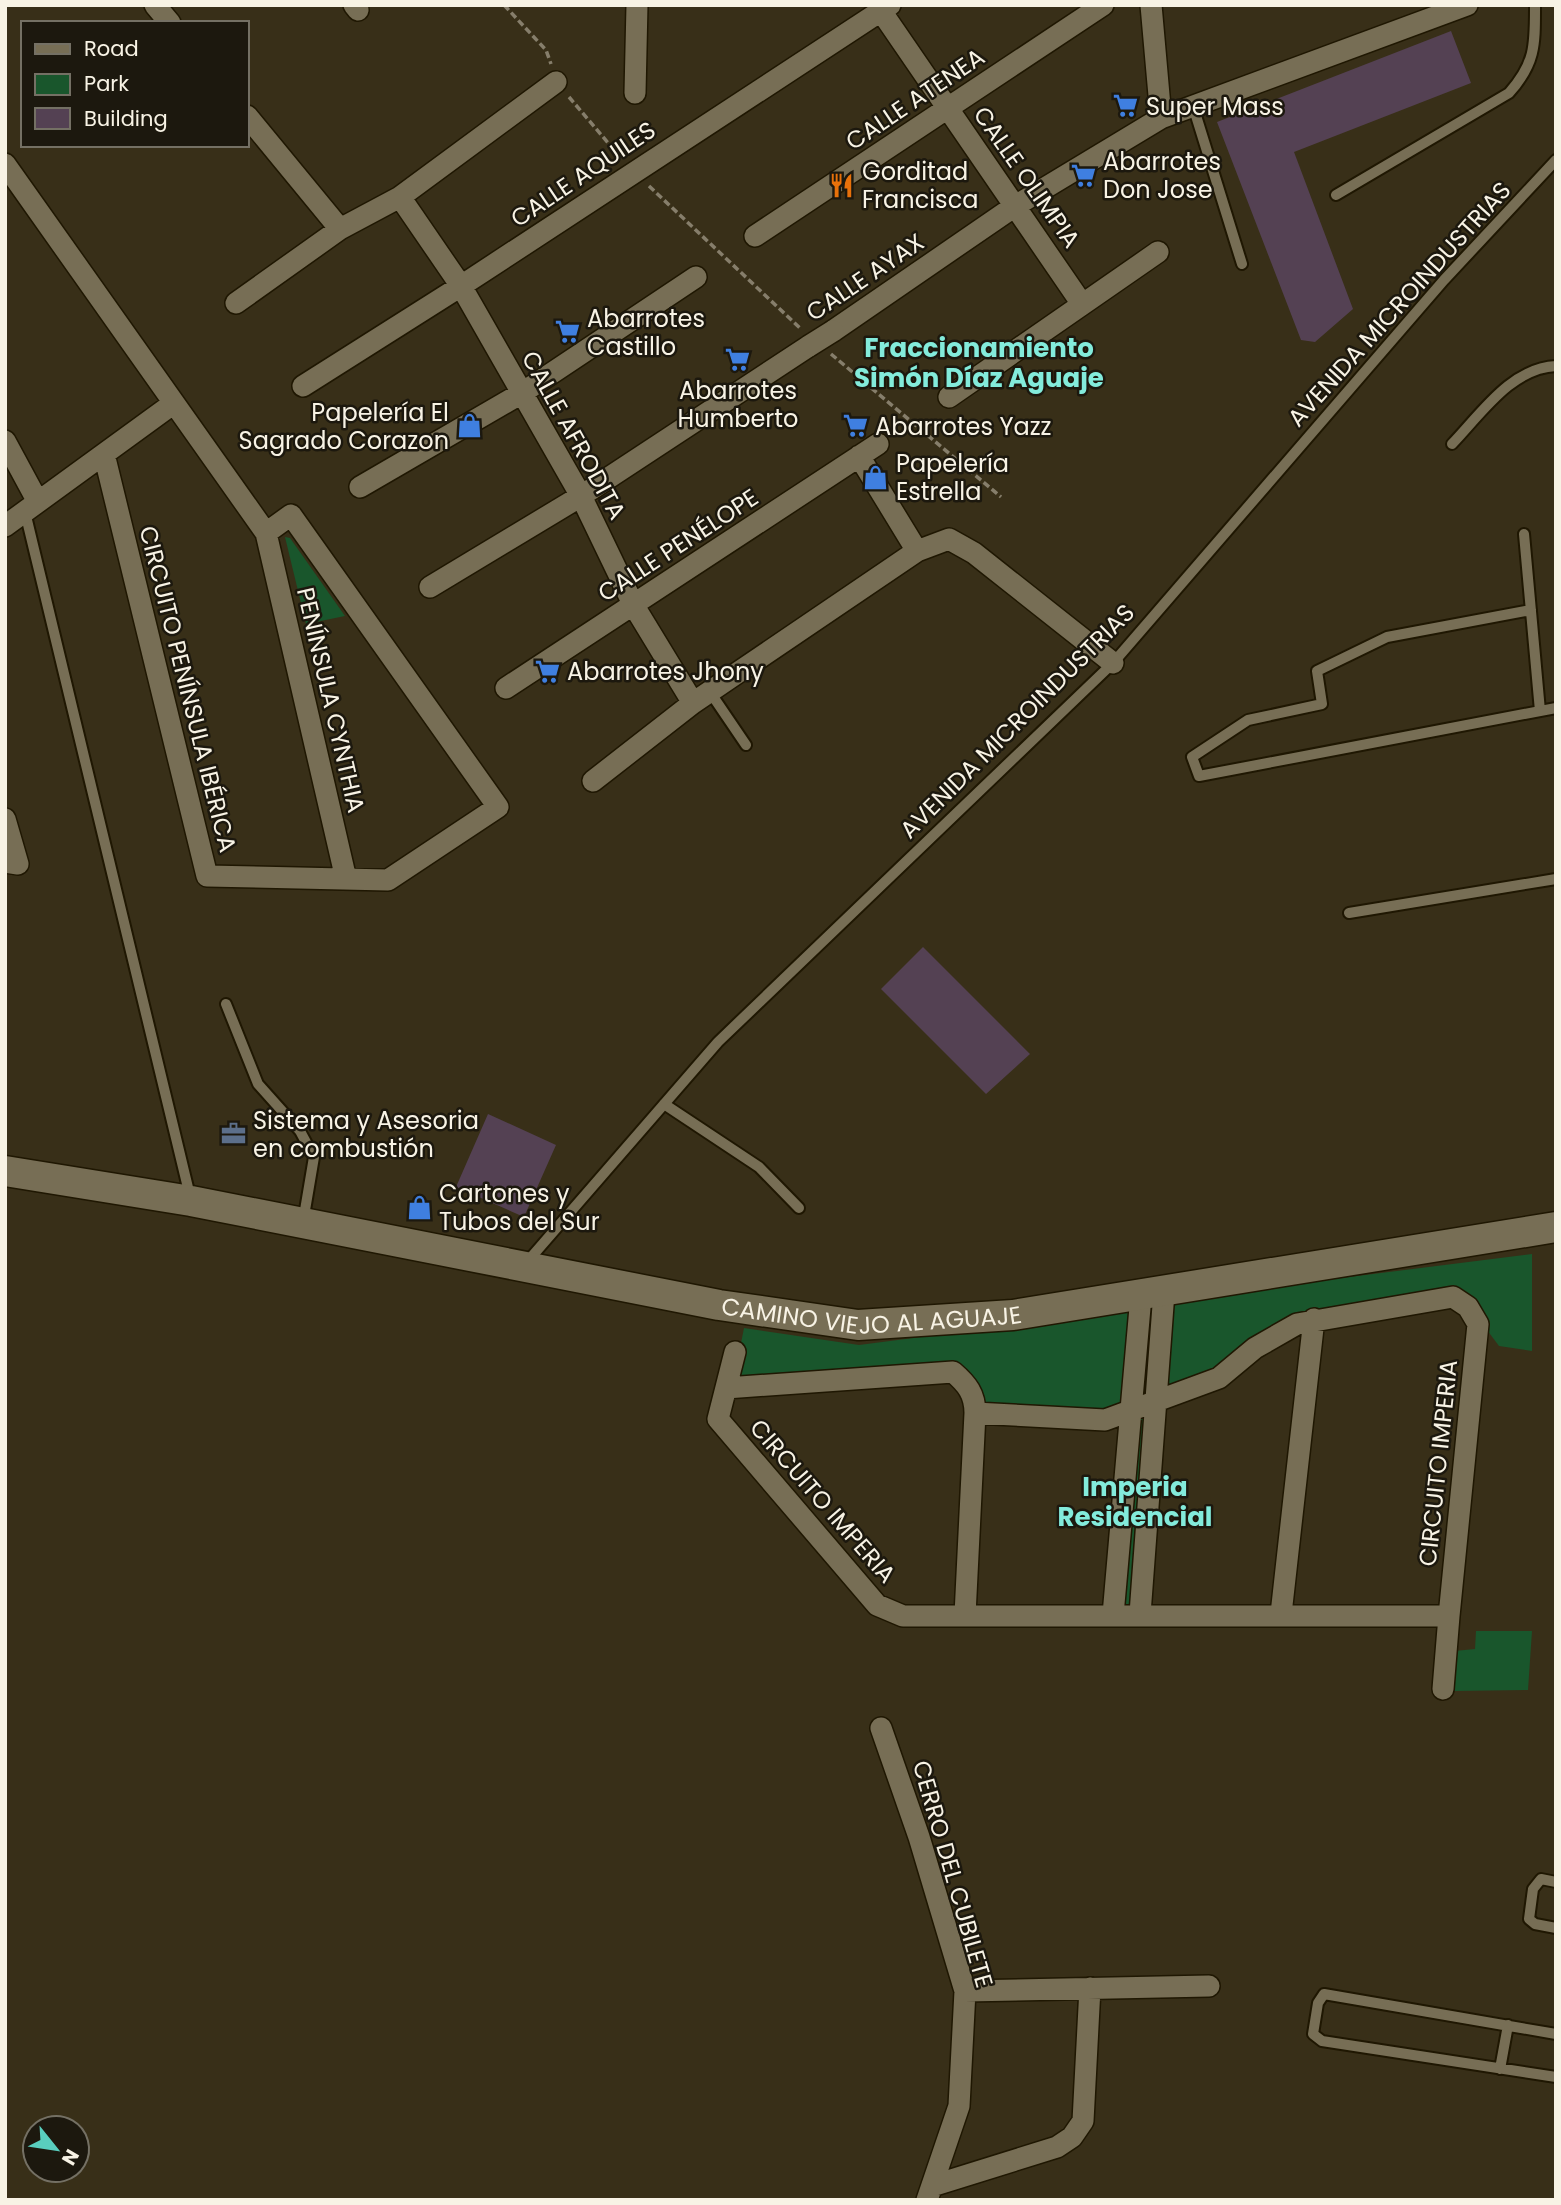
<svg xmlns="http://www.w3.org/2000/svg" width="1561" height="2205" font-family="Poppins,sans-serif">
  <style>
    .green { fill: #19562c }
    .building { fill: #544153 }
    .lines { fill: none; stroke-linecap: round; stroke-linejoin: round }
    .lane-casing { stroke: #1f1702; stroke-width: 14 }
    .street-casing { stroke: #1f1702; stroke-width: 24 }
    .secondary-casing { stroke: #1f1702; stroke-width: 33 }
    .path { stroke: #867e6b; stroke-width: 3.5; stroke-dasharray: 7 3.5; stroke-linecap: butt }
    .lane { stroke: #776e55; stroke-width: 10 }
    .street { stroke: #776e55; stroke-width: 21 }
    .secondary { stroke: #776e55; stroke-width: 30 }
    .street-bridge-casing { stroke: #1f1702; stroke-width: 24; stroke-linecap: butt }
    .street-bridge { stroke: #776e55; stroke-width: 21 }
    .labels { text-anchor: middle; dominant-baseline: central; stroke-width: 5; stroke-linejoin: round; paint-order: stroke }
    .street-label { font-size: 24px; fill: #f8f3e5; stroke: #1c180e }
    .poi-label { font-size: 24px; fill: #f8f3e5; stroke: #1c180e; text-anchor: start }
    .neighbourhood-label { font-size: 26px; font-weight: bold; fill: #83ebdb; stroke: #1c180e }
  </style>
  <rect width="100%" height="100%" fill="#382f18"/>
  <path class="green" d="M285,537L290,538L345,616L306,624Z
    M1532,1254V1351L1499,1346L1481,1322L1472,1304L1315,1315L1237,1361L1164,1394L1174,1299Z
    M1156,1306L1148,1390L1142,1391L1147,1307Z
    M1132,1310L1122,1407L1105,1413L982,1406L955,1369L733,1383L744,1328L859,1345Z
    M1143,1416L1147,1420L1130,1606H1125L1123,1602L1139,1417Z
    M1476,1631H1532L1528,1690L1452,1691L1454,1651L1475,1649Z"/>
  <path class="building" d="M1451,31L1471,83L1294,152L1353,309L1315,342L1301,340L1217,122Z
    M923,947L1030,1054L986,1094L881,989Z
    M488,1114L556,1145L524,1217L456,1187Z"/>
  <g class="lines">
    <defs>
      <path id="lane" d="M1193,106L1242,264
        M1336,195L1509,93C1536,63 1535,44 1535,5
        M1452,444C1481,414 1511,368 1556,366
        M25,512L190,1196
        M1524,534L1540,711
        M1531,610L1387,637L1317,671L1322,704L1248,720L1192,757L1199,776L1556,708
        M710,692L746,745
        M1349,913L1556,879
        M226,1004L258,1084L300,1131L314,1157L303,1222
        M664,1104L759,1167L799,1208
        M527,1262L718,1042L1113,663L1444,280L1556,160
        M1556,1882L1541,1879L1533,1889L1529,1919L1535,1924L1556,1928
        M1556,2034L1324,1994L1318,2003L1313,2034L1322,2041L1556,2077
        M1500,2069L1508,2025"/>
      <path id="street" d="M155,5L170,23
        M354,5L358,10
        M1151,5L1161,118
        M881,11L1082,304
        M635,93L637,5
        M247,116L340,229
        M5,164L266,533L291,515L498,807L388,880L207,876L104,454
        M400,197L461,286L581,496L634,606L693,703
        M755,236L1103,5
        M236,303L340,229L400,197L556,82
        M833,331L1015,206L1161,118L1467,5
        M303,386L461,286L890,5
        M949,397L1158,252
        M5,441L38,502
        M859,456L917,551
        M360,487L522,393L696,277
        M5,526L174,403
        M266,533L346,879
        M430,587L581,496L809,346
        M506,688L878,444
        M593,781L693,703L917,551L949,539L974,553L1113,663
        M5,819L18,864L5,862
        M726,1388L953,1372C967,1384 975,1394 975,1413L1105,1420L1219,1378L1255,1348L1297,1324L1453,1297L1468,1307L1478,1324L1449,1616H903L877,1605L718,1419L735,1352
        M1140,1614L1164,1292
        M1281,1614L1314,1319
        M965,1615L975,1413
        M1113,1615L1141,1296
        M1443,1689L1449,1616
        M881,1728L919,1837L965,1991L959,2106L927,2200
        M965,1991L1209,1986
        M932,2186L1057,2147L1072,2137L1083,2121L1090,1988"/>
      <g id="secondary">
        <path id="s1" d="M5,1171L191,1201L719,1305L858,1325L1013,1315L1556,1227"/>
      </g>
    </defs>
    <use href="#lane" class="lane-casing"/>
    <use href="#street" class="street-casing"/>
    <use href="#secondary" class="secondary-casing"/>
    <path class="path" d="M504,5L546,50L551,64
      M569,97L621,158
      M649,186L801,329
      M831,354L1001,497"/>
    <use href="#lane" class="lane"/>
    <use href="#street" class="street"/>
    <use href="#secondary" class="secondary"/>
    <defs>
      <path id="street-bridge" d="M809,346L833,331"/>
    </defs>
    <use href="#street-bridge" class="street-bridge-casing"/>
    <use href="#street-bridge" class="street-bridge"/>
  </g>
  <defs>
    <symbol id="supermarket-bare" viewBox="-9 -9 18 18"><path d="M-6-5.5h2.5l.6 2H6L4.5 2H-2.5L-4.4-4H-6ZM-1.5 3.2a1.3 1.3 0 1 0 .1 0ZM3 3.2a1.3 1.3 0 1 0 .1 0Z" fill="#3f7fe0" stroke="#1c180e" stroke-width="2.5" paint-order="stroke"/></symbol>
    <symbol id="restaurant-bare" viewBox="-9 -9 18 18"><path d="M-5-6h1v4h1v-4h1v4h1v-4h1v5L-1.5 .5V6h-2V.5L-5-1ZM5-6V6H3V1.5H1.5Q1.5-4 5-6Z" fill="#e8710a" stroke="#1c180e" stroke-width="2.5" paint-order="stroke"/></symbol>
    <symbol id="shop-bare" viewBox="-9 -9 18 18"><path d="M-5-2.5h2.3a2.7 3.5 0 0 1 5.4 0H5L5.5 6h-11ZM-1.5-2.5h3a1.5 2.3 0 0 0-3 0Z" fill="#3f7fe0" stroke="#1c180e" stroke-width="2.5" paint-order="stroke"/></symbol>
    <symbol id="office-bare" viewBox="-9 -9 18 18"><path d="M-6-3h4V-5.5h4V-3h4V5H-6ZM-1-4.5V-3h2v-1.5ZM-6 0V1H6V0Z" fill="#5c6f8a" stroke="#1c180e" stroke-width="2.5" paint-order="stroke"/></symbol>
  </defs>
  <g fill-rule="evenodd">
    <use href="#supermarket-bare" x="1108" y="88" width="35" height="35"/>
    <use href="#supermarket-bare" x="1066" y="158" width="35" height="35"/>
    <use href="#restaurant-bare" x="824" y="168" width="35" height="35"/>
    <use href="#supermarket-bare" x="550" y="314" width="35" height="35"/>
    <use href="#supermarket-bare" x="720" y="342" width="35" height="35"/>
    <use href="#shop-bare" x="452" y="408" width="35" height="35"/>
    <use href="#supermarket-bare" x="838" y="408" width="35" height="35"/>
    <use href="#shop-bare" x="858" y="460" width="35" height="35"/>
    <use href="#supermarket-bare" x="530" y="654" width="35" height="35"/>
    <use href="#office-bare" x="216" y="1116" width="35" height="35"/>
    <use href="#shop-bare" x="402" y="1190" width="35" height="35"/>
  </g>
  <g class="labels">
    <g class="street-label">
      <text transform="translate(915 99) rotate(-34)">CALLE ATENEA</text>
      <text transform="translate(583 174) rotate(-34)">CALLE AQUILES</text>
      <text transform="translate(1027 177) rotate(55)">CALLE OLIMPIA</text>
      <text transform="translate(865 277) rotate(-34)">CALLE AYAX</text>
      <text transform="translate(1399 304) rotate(-48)">AVENIDA MICROINDUSTRIAS</text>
      <text transform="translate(574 435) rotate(61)">CALLE AFRODITA</text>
      <text transform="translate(678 545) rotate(-33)">CALLE PENÉLOPE</text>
      <text transform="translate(188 689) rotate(76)">CIRCUITO PENÍNSULA IBÉRICA</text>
      <text transform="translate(331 700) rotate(77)">PENÍNSULA CYNTHIA</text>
      <text transform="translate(1017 721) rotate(-45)">AVENIDA MICROINDUSTRIAS</text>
      <text stroke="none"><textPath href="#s1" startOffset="880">CAMINO VIEJO AL AGUAJE</textPath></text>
      <text transform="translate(1438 1463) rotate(-84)">CIRCUITO IMPERIA</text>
      <text transform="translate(823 1501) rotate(49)">CIRCUITO IMPERIA</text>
      <text transform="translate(953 1874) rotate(74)">CERRO DEL CUBILETE</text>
    </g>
    <g class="poi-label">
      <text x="1146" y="106">Super Mass</text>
      <text x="1103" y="161">Abarrotes<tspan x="1103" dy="28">Don Jose</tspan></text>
      <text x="862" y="171">Gorditad<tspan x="862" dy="28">Francisca</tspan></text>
      <text x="587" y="318">Abarrotes<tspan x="587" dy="28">Castillo</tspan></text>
      <text x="738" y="390" text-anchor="middle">Abarrotes<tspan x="738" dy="28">Humberto</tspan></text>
      <text x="449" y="412" text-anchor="end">Papelería El<tspan x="449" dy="28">Sagrado Corazon</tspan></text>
      <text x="875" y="426">Abarrotes Yazz</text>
      <text x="896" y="463">Papelería<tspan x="896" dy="28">Estrella</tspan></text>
      <text x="567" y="671">Abarrotes Jhony</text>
      <text x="253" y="1120">Sistema y Asesoria<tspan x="253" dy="28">en combustión</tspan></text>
      <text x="439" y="1193">Cartones y<tspan x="439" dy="28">Tubos del Sur</tspan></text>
    </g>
    <g class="neighbourhood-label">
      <text x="979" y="348">Fraccionamiento<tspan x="979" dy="30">Simón Díaz Aguaje</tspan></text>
      <text x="1135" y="1487">Imperia<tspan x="1135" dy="30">Residencial</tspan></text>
    </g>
  </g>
  <rect width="1561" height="2205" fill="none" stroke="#f8f3e5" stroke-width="14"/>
  <rect x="21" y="21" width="228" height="126" fill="#1c180e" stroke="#747064" stroke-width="2"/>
  <rect x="35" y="44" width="35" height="10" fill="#776e55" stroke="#747064" stroke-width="2"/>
  <text x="84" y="56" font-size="21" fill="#f8f3e5">Road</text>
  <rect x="35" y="74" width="35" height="21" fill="#19562c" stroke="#747064" stroke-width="2"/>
  <text x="84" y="91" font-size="21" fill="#f8f3e5">Park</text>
  <rect x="35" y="108" width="35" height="21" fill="#544153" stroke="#747064" stroke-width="2"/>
  <text x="84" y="126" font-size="21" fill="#f8f3e5">Building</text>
  <g transform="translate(56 2149) rotate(120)"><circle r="33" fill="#1c180e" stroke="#747064" stroke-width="2"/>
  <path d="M0-5L12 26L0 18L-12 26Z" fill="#59cebe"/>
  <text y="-10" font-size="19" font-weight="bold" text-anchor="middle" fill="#f8f3e5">N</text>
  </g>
</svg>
